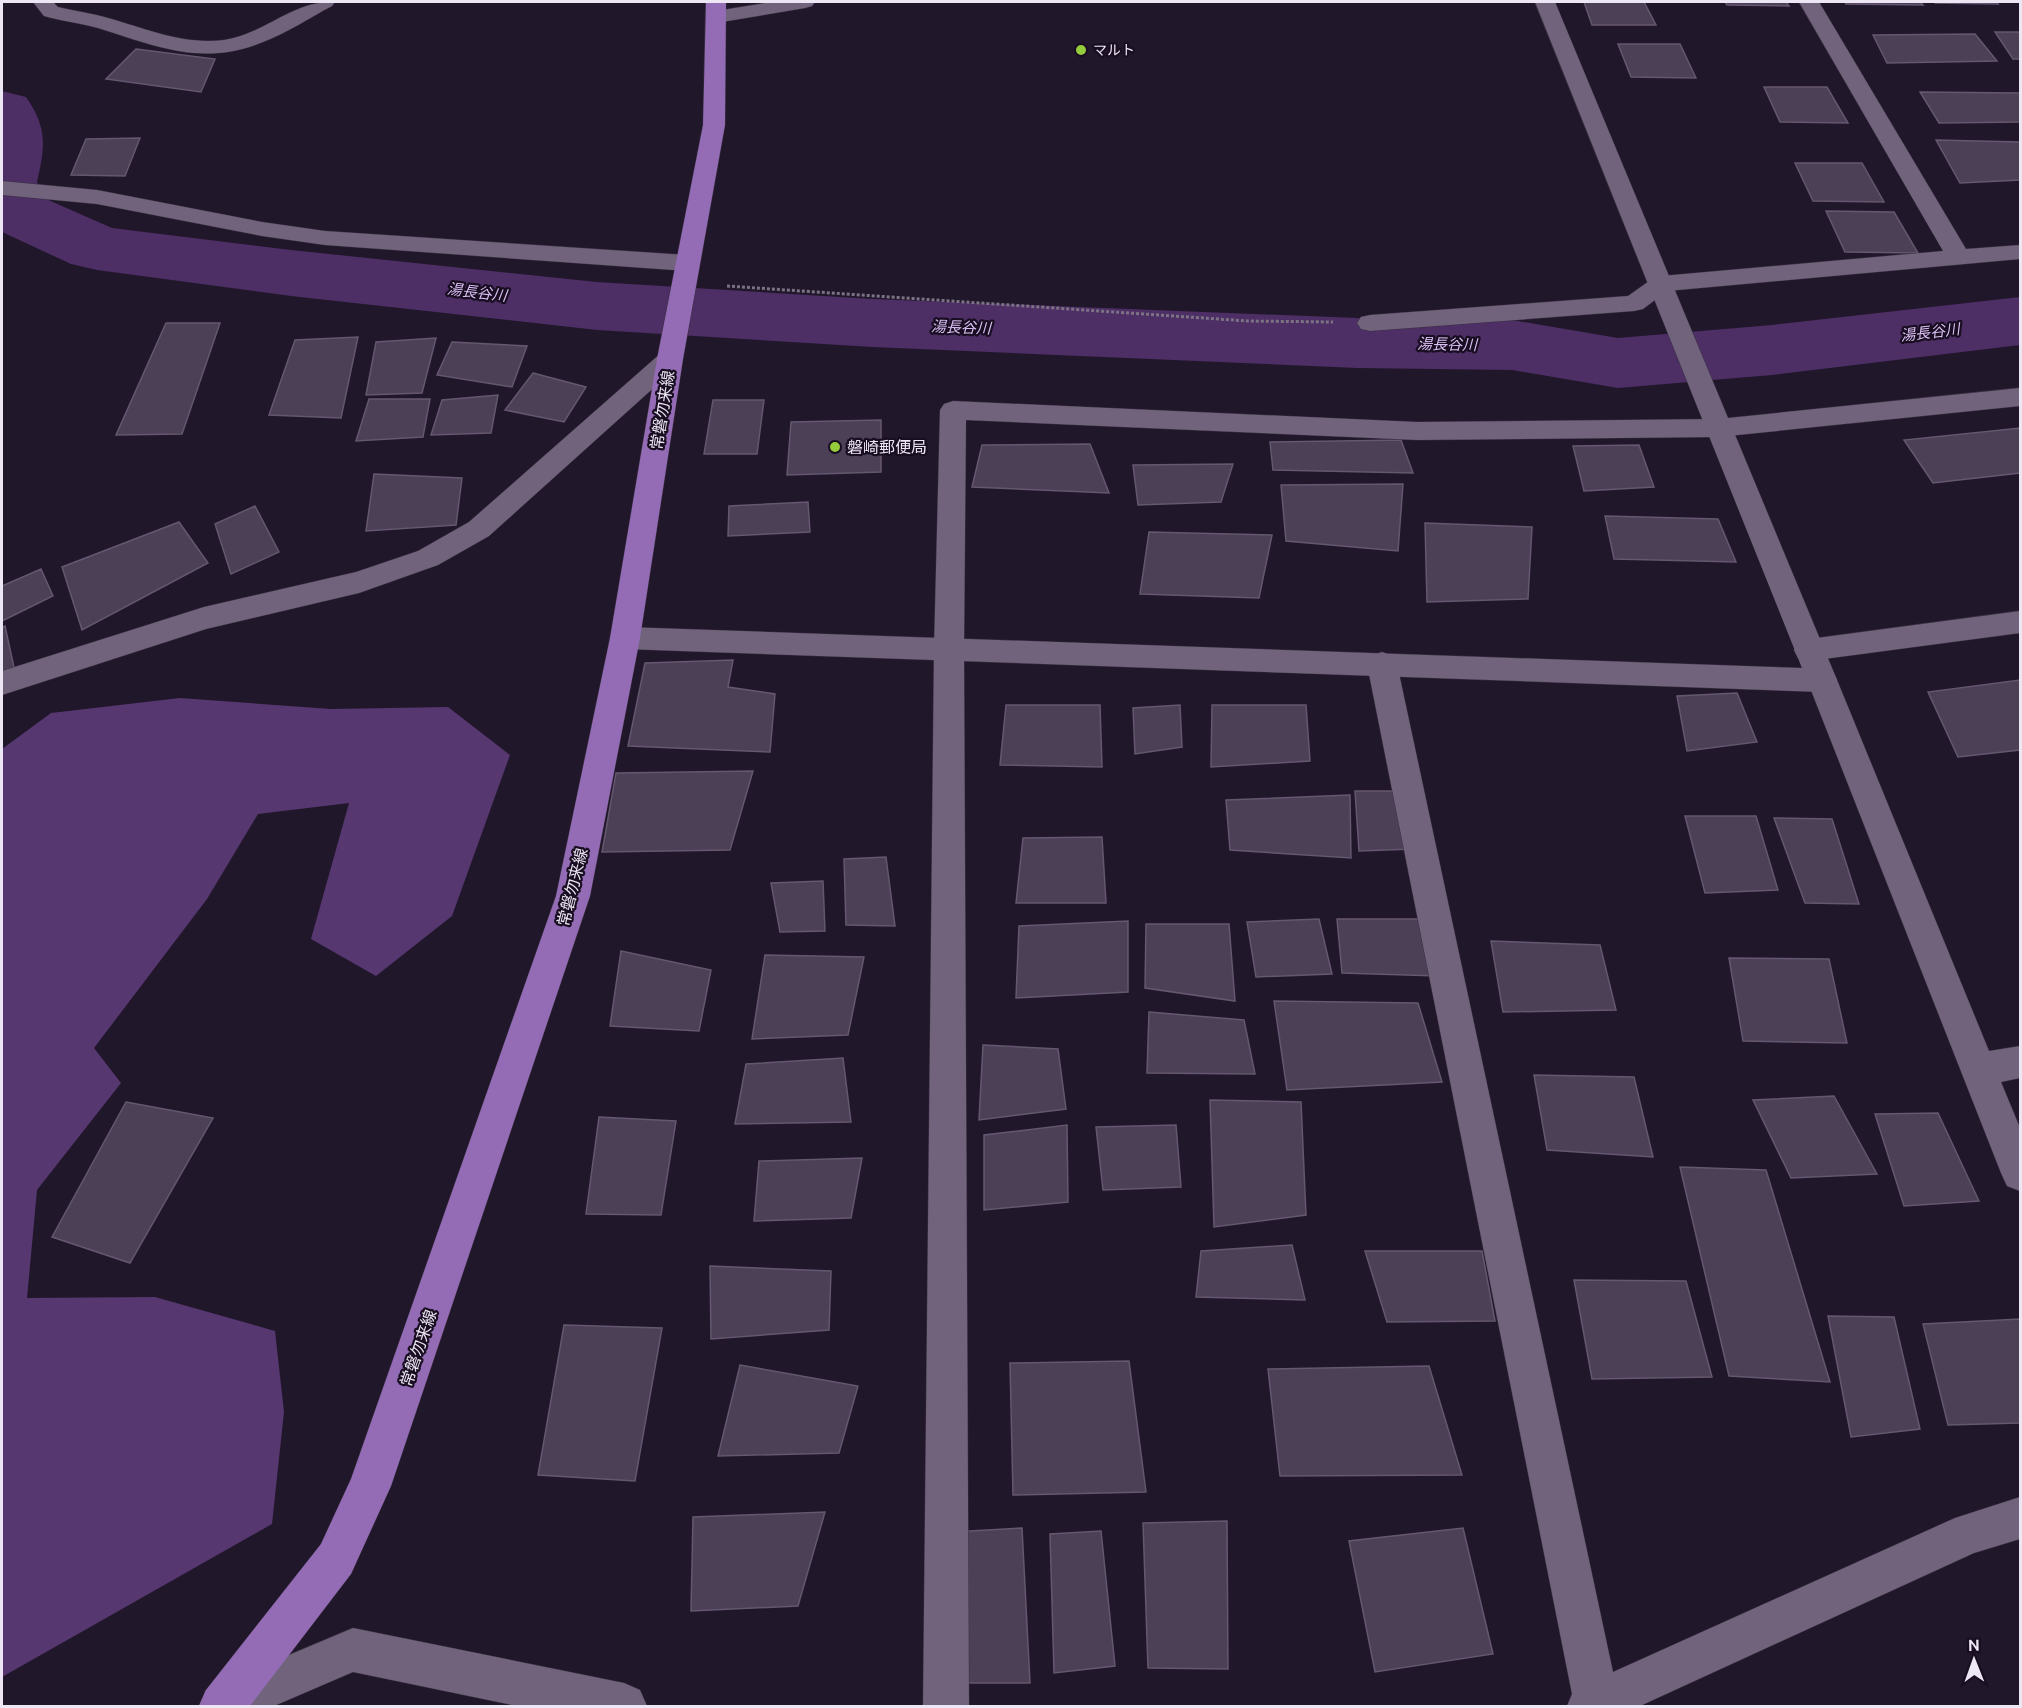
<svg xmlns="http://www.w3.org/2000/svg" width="2022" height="1708" font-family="Ubuntu,'Noto Sans JP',sans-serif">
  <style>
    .forest { fill: #56376f }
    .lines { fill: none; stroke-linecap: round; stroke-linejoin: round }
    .river { fill: #4d2e65; fill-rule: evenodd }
    .building { fill: #4c4057; stroke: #64576f; stroke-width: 1.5 }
    .minor-casing { stroke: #383040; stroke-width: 1 }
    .tertiary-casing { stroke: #383040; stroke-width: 1 }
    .primary-casing { stroke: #383040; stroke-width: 1 }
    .path { stroke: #7b7284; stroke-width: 3; stroke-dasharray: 3 2; stroke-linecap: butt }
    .minor { fill: #70637b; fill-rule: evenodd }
    .tertiary { fill: #70637b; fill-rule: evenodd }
    .primary { fill: #946cb5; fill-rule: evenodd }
    .poi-dot { fill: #95cc3b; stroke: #180d21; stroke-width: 2 }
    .labels { text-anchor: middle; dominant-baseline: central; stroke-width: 4.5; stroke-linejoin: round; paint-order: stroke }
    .far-poi-label { font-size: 14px; fill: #ede6f4; stroke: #180d21; text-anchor: start }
    .far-water-label { font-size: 15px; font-style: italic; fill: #dac0f3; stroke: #180d21 }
    .street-label { font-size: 16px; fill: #ede6f4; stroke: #180d21 }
    .poi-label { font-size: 16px; fill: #ede6f4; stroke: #180d21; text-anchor: start }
  </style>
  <rect width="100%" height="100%" fill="#21172b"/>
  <path class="forest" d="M180,698L331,709L448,707L510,755L452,916L376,976L311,939L349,803L258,814L207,899L94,1048L121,1083L37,1190L27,1298L155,1297L275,1331L284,1412L272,1524L2,1677V749L51,713Z"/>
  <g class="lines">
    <path class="river" d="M2,91L26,97C48,129 45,146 37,182L46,199L112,228L291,250L597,282L873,299L1357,318L1512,320L1618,338L1772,325L2020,297V345L1772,375L1618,388L1512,370L1357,368L873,347L597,330L291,296L97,270L71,264L2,232Z"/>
  </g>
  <path class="building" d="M1584,2H1644L1656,25H1592Z
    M1725,2H1786L1789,6L1727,5Z
    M1845,2H1920L1923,5L1846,4Z
    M1934,2H1996L1998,4L1935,3Z
    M1995,32H2020V59H2013Z
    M1975,34L1997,61L1887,63L1873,35Z
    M1618,44H1680L1696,78L1631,77Z
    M136,49L215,59L201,92L106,79Z
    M1764,87H1827L1848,123L1780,122Z
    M1920,92L2020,93V122L1939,123Z
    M140,138L125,176L71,175L86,139Z
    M1936,140L2020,142V180L1960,183Z
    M1795,163H1862L1884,202L1813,201Z
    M1826,211L1894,212L1918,253L1845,252Z
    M166,323H220L182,434L116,435Z
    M358,337L341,418L269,415L295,340Z
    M436,338L422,393L366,395L376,342Z
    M452,342L527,346L512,387L437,375Z
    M533,373L586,387L564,422L505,410Z
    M498,395L491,433L431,435L442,400Z
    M369,399H430L423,437L356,441Z
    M713,400H764L757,454H704Z
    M881,420V472L787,475L791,422Z
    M2020,428V473L1933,483L1904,440Z
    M1401,440L1413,473L1273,470L1270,442Z
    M1090,444L1109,493L972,487L982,445Z
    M1639,445L1654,487L1584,491L1573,446Z
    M1233,464L1221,502L1138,505L1133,465Z
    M374,474L462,478L456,525L366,531Z
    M1403,484L1398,551L1286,541L1281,485Z
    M808,502L810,532L728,536L729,506Z
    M255,506L279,552L231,574L215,524Z
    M1605,516L1718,519L1736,562L1614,559Z
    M179,522L208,563L82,630L62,567Z
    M1425,523L1532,527L1528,599L1427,602Z
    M1149,532L1272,535L1259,598L1140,594Z
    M41,569L53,596L2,621V586Z
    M5,626L15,672L2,676V628Z
    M733,660L728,687L775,694L770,752L628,746L645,663Z
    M2020,680V750L1958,757L1928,692Z
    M1737,693L1757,742L1687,751L1677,696Z
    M1006,705H1100L1102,767L1000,765Z
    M1180,705L1182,747L1135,754L1133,708Z
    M1212,705H1306L1310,761L1211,767Z
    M753,771L730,850L602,852L616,773Z
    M1355,791H1401L1413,849L1359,851Z
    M1350,795L1351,858L1230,850L1226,800Z
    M1685,816H1756L1778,890L1705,893Z
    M1774,818L1832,819L1859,904L1805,903Z
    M1102,837L1106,903H1016L1023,838Z
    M886,857L895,926L846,925L844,859Z
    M823,881L825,931L780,932L771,883Z
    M1319,919L1332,974L1256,977L1247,922Z
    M1337,919H1425L1438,976L1342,973Z
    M1128,921V992L1016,998L1019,926Z
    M1146,924H1229L1235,1001L1145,988Z
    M1491,941L1600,945L1616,1010L1503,1012Z
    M621,951L711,970L699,1031L610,1026Z
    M765,955L864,957L848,1035L752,1039Z
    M1729,958L1829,959L1847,1043L1743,1041Z
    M1274,1001L1418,1003L1442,1082L1287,1090Z
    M1149,1012L1244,1020L1255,1074L1147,1073Z
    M983,1045L1058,1049L1066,1109L979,1120Z
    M843,1058L851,1122L735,1124L746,1064Z
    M1534,1075L1634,1077L1653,1157L1547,1150Z
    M1834,1096L1877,1174L1791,1178L1753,1100Z
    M1210,1100L1301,1102L1306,1215L1214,1227Z
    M126,1102L213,1118L130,1263L52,1237Z
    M1938,1113L1979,1201L1904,1206L1875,1114Z
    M599,1117L676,1121L661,1215L586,1214Z
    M1067,1125L1068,1202L984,1210V1135Z
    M1176,1125L1181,1187L1103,1190L1096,1127Z
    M862,1158L851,1218L754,1221L759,1161Z
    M1680,1167L1766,1170L1830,1382L1729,1376Z
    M1292,1245L1305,1300L1196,1297L1201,1251Z
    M1365,1251H1482L1495,1321L1387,1322Z
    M710,1266L831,1271L829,1330L711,1339Z
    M1574,1280L1686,1281L1712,1377L1592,1379Z
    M1828,1316L1894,1317L1920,1429L1851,1437Z
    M2020,1319V1423L1948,1425L1923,1324Z
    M564,1325L662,1328L635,1481L538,1475Z
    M1129,1361L1146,1492L1013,1495L1010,1363Z
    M740,1365L858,1386L839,1453L718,1456Z
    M1429,1366L1462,1475L1280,1476L1268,1369Z
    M825,1512L798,1606L691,1611L693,1517Z
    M1227,1521L1228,1669L1148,1668L1143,1523Z
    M1022,1528L1030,1683H950L953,1532Z
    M1463,1528L1493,1654L1375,1672L1349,1541Z
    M1101,1531L1115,1666L1054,1673L1050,1534Z"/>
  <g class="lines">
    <defs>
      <path id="minor" d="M33,2H53L58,7C75,11 91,13 108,18C147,29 183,45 224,40C265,34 293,0 335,2L332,6C309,18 287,33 263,42C203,67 155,46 98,28C80,23 61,21 44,16Z
        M771,2H815L812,6L805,8L716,23L709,21L706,17L709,13L716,11Z
        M1799,2H1819L1966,249L2020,245V259L1667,291L1643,309L1634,311L1370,331L1361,329L1357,323L1361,317L1370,315L1628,296L1652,279L1661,276L1943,251Z
        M670,351L679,353L683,359L679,365L489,536L438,565L359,593L206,629L2,695V671L204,607L356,572L418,551L469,522L661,353Z
        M2020,388V406L1718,437L1417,440L966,420L964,649L969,1706H923L934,649L940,410L944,404L953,401L1417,422L1718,419Z
        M2020,611V633L1809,661L1798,658L1794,650L1798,642L1809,639Z
        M1382,652L1393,656L1397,664L1613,1672L1955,1518L2020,1497V1539L1974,1553L1640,1706H1567L1572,1694L1367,664L1371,656Z
        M1822,668L1833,672L1837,680L1989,1051L2020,1046V1078L2001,1082L2020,1128V1191L2007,1186L2001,1173L1807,680L1811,672Z
        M353,1628L624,1683L640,1690L647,1706H517L353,1672L274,1706H199L206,1690Z"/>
      <path id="tertiary" d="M1535,2H1555L1837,680L1833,688L1822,692L625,649L614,646L610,638L614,630L625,627L1802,668Z
        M2,181L97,190L262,222L325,231L687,255L696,258L699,263L696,268L687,271L325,245L262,236L97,204L2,195Z"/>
      <path id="primary" d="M706,2H726L725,125L683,359L640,638L590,896L391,1486L351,1574L250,1706H199L206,1690L321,1544L351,1479L556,896L610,638L657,359L703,125Z"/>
    </defs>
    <use href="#minor" class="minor-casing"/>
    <use href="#tertiary" class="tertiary-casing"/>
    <use href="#primary" class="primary-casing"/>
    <path class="path" d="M727,286L1248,321L1333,322"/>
    <use href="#minor" class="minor"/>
    <use href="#tertiary" class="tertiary"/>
    <use href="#primary" class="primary"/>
  </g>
  <g class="poi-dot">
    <circle cx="1081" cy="50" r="6"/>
    <circle cx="835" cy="447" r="6"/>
  </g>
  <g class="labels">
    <g class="far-poi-label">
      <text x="1093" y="50">マルト</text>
    </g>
    <g class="far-water-label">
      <text transform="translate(477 292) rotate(7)">湯長谷川</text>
      <text transform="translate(961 327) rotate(2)">湯長谷川</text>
      <text transform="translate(1930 332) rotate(-7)">湯長谷川</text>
      <text transform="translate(1447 344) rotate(1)">湯長谷川</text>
    </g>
    <g class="street-label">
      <text transform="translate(662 410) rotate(-81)">常磐勿来線</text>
      <text transform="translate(572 887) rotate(-76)">常磐勿来線</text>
      <text transform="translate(418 1348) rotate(-71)">常磐勿来線</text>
    </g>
    <g class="poi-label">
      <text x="847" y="447">磐崎郵便局</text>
    </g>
  </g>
  <rect width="2022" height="1708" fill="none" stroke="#ede6f4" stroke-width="6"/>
  <g transform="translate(1974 1660) rotate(359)" stroke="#180d21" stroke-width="4.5" paint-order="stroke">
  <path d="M0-4.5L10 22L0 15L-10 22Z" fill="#ede6f4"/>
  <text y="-9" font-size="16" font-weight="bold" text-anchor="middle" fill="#ede6f4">N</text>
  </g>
</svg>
